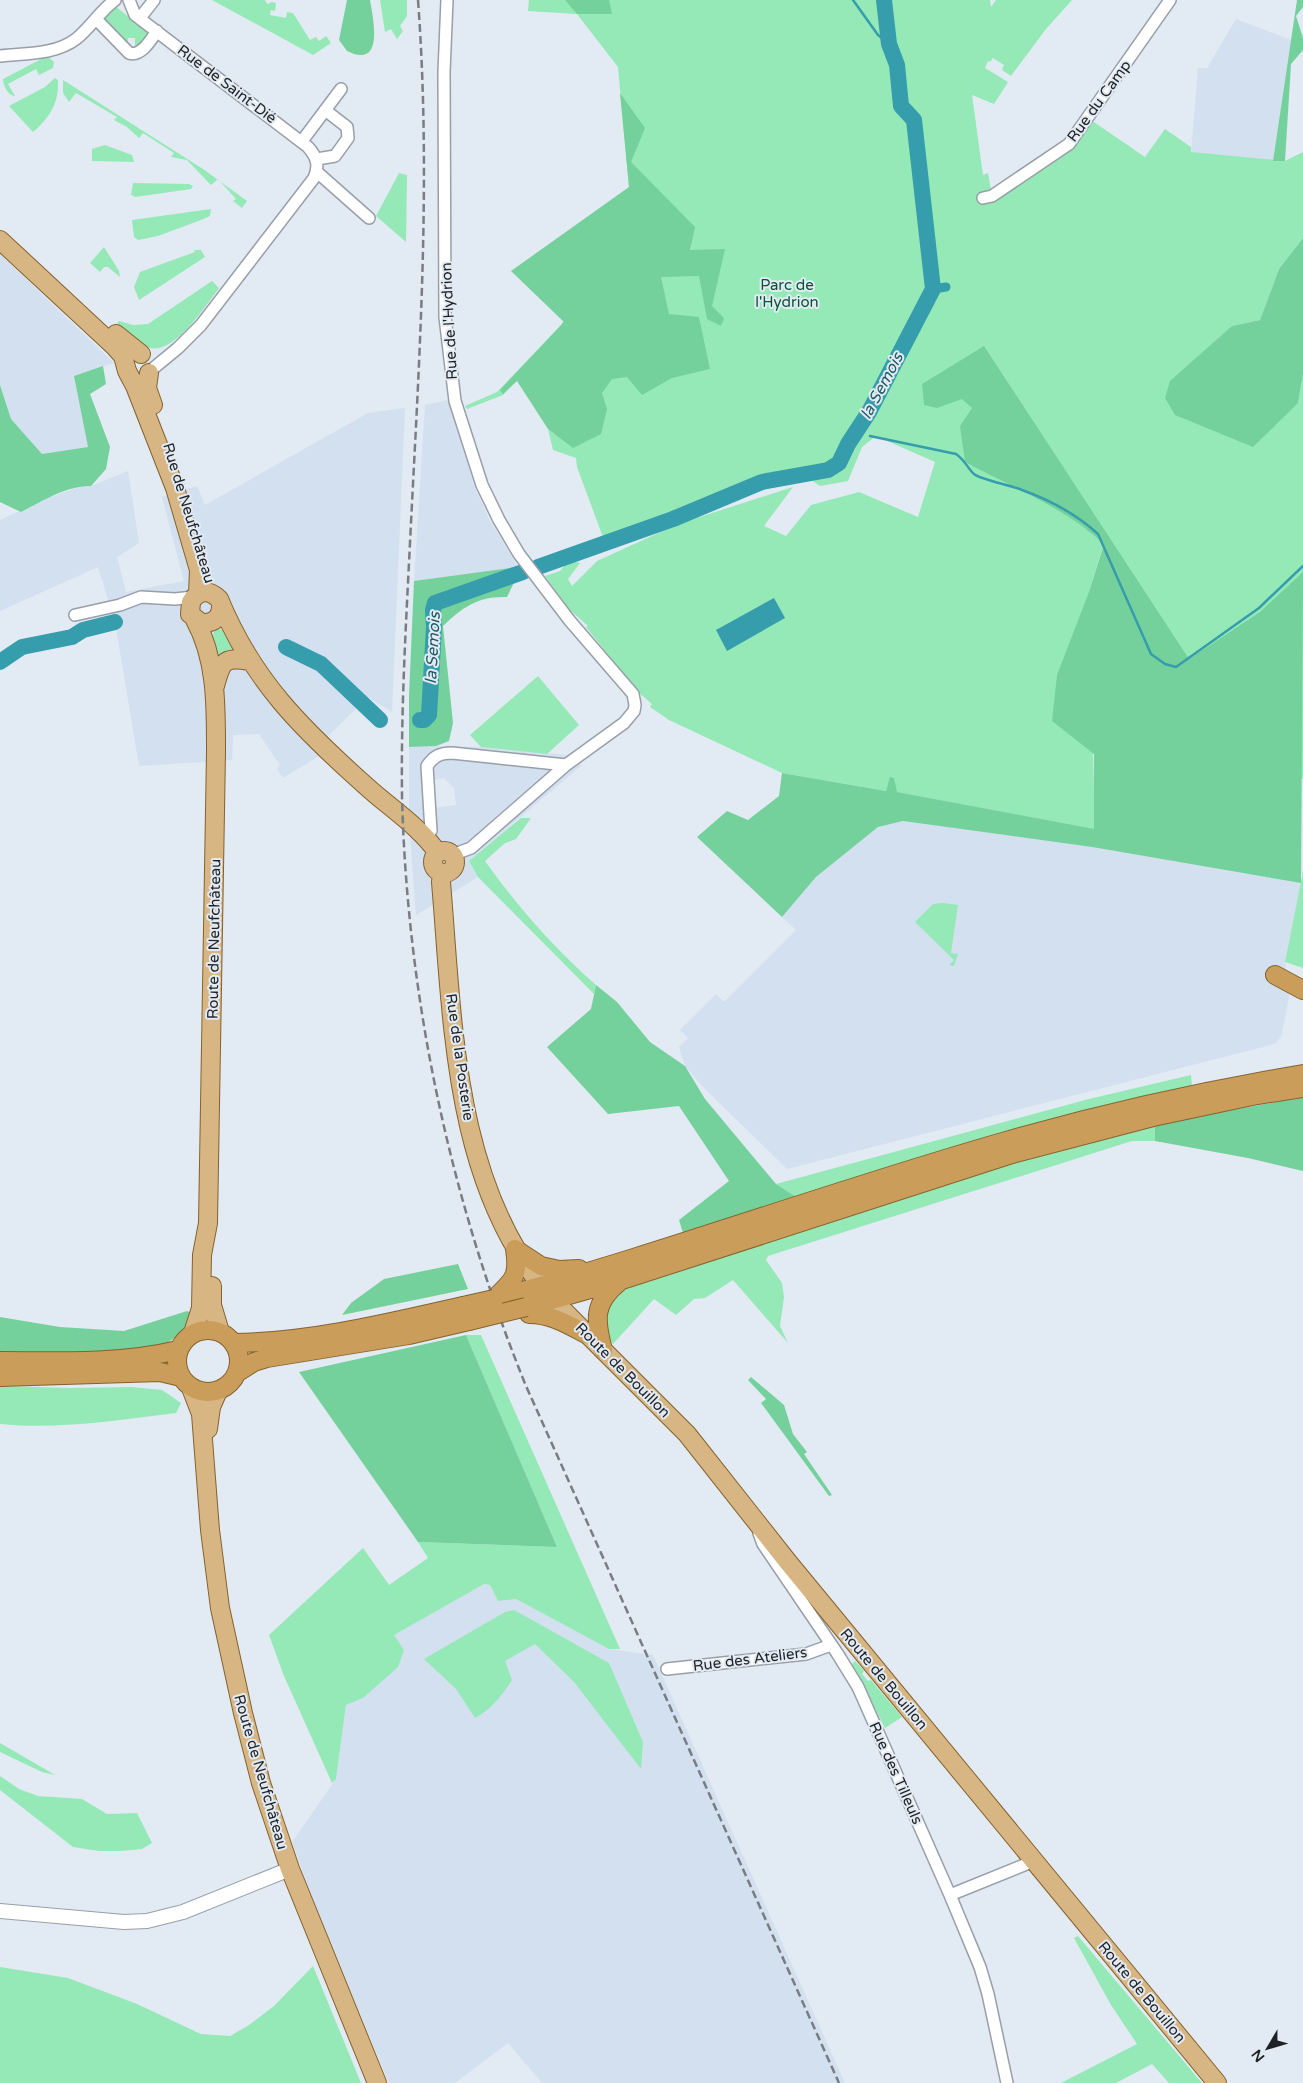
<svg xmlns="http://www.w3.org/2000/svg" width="1303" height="2083" font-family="'Varela Round',sans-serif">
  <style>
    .built { fill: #d3e0ef; fill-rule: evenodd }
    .green { fill: #95e9b7 }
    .forest { fill: #74d19c }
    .water { fill: #359dac }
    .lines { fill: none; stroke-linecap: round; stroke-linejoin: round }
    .stream { stroke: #359dac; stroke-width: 2.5 }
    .canal { stroke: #359dac; stroke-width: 9 }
    .river { stroke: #359dac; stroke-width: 16 }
    .minor-casing { stroke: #989fa8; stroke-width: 14 }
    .tertiary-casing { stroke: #989fa8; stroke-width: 16 }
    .primary-casing { stroke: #85622d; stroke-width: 20 }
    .trunk-casing { stroke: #85622d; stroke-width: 20 }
    .minor { stroke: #fff; stroke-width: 11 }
    .tertiary { stroke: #fff; stroke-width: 14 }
    .primary { stroke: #d7b683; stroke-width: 18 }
    .trunk { stroke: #ca9e5a; stroke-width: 18 }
    .rail { stroke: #787d83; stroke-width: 2.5; stroke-dasharray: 8 4; stroke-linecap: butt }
    .trunk-bridge-casing { stroke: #85622d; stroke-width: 20; stroke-linecap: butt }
    .trunk-bridge { stroke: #ca9e5a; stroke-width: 18 }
    .labels { text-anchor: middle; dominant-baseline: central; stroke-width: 4; stroke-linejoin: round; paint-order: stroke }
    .street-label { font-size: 15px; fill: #1f2225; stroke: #e2eaf3 }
    .park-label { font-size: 15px; fill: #085432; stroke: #e2eaf3 }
    .water-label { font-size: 16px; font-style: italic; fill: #225a63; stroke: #e2eaf3 }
  </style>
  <rect width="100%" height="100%" fill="#e2eaf3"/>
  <path class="built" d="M1236,19L1291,40L1273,161L1191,152L1198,68H1207Z
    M0,254L114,363L74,376L88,447L42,454L11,419L0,385Z
    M448,400L475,488L489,519L518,567L414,581L425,405Z
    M405,408L392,712L368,697L323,741L319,756L283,778L277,769L280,765L259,734L233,735L232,760L139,766L115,622L98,567L0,611V520L47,498L83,486H91L128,471L139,543L117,557L126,592L184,581L162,497L197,486L205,505L368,413Z
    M436,746L481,747L566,755L582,765L469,861L478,877L416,915L409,822V747ZM444,778L454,788L456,805L434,808L431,780Z
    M903,821L1092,847L1301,883L1285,962L1289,997L1281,1037L1276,1043L1259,1048L787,1169L704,1088L685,1066L679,1047L688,1038L680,1030L716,994L724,1002L796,930L782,917L816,877L878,827Z
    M484,1584L490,1585L498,1601L516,1599L609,1649L653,1655L845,2083H542L508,2043L455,2083H389L315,1906L292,1842L336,1779L346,1705L363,1698L393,1635Z"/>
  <path class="green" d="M212,0H265L267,4L272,2L276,3L275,11L271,10L270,15L286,18L287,12L293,13L310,40L316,37L319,41L326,36L331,43L313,55Z
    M380,0H407V16L400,26L403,31L397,39L391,29L385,32Z
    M529,0H990L991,7L996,0H1072L1046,29L1011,76L1002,70L1004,65L993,58L990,62L988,61L985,68L1008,82L994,104L972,95L983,175L988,173L992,196L1060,152L1088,118L1145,157L1165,129L1191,147V152L1285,161L1303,152V238L1279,269L1260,320L1232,326L1214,343L1298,403L1303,374V779L1220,728L1103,546L1089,592L1095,830L896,792L894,778H891L886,791L782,773L669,720L650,707L652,704L638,692L586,627L588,626L569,609L545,576L560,571L569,560L580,563L568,579L572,586L597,561L678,524L793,487L764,526L786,536L811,505L859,492L918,517L935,462L876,436L862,447L848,481L820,486L807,477L776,482L607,548L577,467L576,458L553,450L548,429L573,447V319L503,395L467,409L465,406L497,392L561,325L576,299L629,187L618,67L577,14L528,11Z
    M115,6L149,33L137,47L135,45V38H128V46L103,18Z
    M47,56L54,62L53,68L39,75L36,69L8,84L15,96C8,96 3,85 3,79Z
    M55,78L58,80C59,103 50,117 33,132L9,106L45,87Z
    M63,80L203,169L247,201L242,208L233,201L236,199L218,179L211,185L209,183L187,160L171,157L174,153L143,133L139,138L127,127L114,120L117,117L76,93L69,102L63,93Z
    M105,145L132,155L134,162L92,161V149Z
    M399,173L407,175L406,242L376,216Z
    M133,183L189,184L193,186L191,189L135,197L131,195Z
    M211,209L210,216L206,218L158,236L138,240L134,237L132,220Z
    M104,247L119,271L120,277L108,267H104L100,272L90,263Z
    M194,250H201L205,257L139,300L134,287L140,272L195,252Z
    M212,281L219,288C206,305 172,358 148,347C136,343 126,331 117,323L119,321L133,325L148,324Z
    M215,628L226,631L237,650L223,653L217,661L212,641Z
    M538,676L579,725L547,754L481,747L470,735Z
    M521,818H531L516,839L505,843L485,861C517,906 555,949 596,985L594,994L478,877L469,861Z
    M1303,872V968L1285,962Z
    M943,903L958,905L951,953L958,954L954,966L949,965L954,960L915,922L933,904Z
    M1191,1075L1192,1087L798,1198L776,1184L1089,1099Z
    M1155,1124V1141H1132L768,1256L766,1260L782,1283L784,1297L780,1326L788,1343L733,1280L705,1298L694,1299L676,1315L654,1299L613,1344L607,1338L604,1303L623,1285L1021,1160Z
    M466,1335H481L620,1649H609L516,1599L498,1601L490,1585L484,1584L394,1635L404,1650L398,1667L363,1698L346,1705L336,1779L332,1783L284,1676L269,1635L363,1548L389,1585L428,1558L418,1542L557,1547Z
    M0,1386L69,1388L132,1387L162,1390L181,1403L176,1413C118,1420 58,1430 0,1424Z
    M514,1610L609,1663L643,1742L641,1769L574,1682L535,1644L505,1661L512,1680C502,1695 491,1710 475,1718L456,1689L424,1659L505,1612Z
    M855,1661L864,1671L862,1674L868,1681L871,1680L902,1717L885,1728L852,1664Z
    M0,1743L55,1775L42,1772L0,1752Z
    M0,1776L19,1789L38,1796L82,1799L107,1814L137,1813L152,1843L142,1849L121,1851H99L73,1847L0,1790Z
    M1078,1936L1202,2083H1169L1152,2064L1116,2083H1061L1137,2044L1111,2005L1074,1938Z
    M313,1966L361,2083H0V1967L68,1978L137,2004L201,2034L230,2036L249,2025L274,2006Z"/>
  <path class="forest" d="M347,0H370C373,18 385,70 347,51L339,40Z
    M565,0H609L612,14H577Z
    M1297,0H1303V7L1296,16L1303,38V50L1291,64L1285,161H1273Z
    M620,93L645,128L631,162L695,227L690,250L725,249L712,306L724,318L721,326L707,319L699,276L661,277L669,314L699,317L710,369L672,378L642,395L627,377L612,379L602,393L607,409L601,434L573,448L548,429L517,381L503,394L500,390L564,322L511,271L629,187Z
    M1303,238V374L1298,403L1253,447L1175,415L1165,398L1170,381L1232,326L1260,320L1279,269Z
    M984,346L1189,659L1260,612L1303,572L1301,883L1092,847L903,821L878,827L816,877L782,917L697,837L727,811L748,820L779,796L782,773L886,791L890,777L894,778L897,792L1094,829V754L1052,721L1057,675L1089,592L1104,544C1064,507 1012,487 965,462L960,426L972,408L962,399L937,408L924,405L922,384Z
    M103,366L106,384L90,394L110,447L106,469L91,486C68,485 40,502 21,512L0,502V385L11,419L42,454L88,447L74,376Z
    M518,567L520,570L507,597C478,596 463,607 443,626L453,723L449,741L436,746L409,747V695L414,581Z
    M596,985L617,1002L650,1042L685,1066L705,1099L776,1184L798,1198L684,1236L679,1220L729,1181L679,1106L608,1114L547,1047L591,1009Z
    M1303,1097V1171L1248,1158L1155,1141V1124Z
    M458,1264L468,1289L342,1315L351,1303L384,1279Z
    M187,1311L193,1314L192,1319C185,1326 178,1336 170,1341C143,1357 35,1354 0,1355V1317L60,1327L124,1331Z
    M466,1335L557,1547L418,1542L299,1372Z
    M751,1377L784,1405L793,1434L807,1452L804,1454L832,1495L829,1496L761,1403L766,1399L748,1380Z"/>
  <path class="water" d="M774,598L785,618L727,651L716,630Z"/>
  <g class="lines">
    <path class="stream" d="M853,0L878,35L889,44
      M855,433L862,434
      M870,436L956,454C965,460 968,469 974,474C981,480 1011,485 1022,490C1050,500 1076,514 1098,534L1151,654L1165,664L1176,667L1259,608L1303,566"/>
    <path class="canal" d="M933,289L946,287"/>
    <path class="river" d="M538,567L673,519L762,482L828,470L839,463L848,444L869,412L933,289L914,120L901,106L897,65L889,44L884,0
      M286,647L321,664L380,720
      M0,662L22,647L72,637L83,630L115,622
      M420,720H424L429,715L434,627L433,610L435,603L523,572"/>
    <defs>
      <path id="minor" d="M129,0L135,15L308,147C316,156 320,165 314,178L201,325L178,348L150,371
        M447,0L444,72L445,317L455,401L482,485L499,520L519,554L570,621L633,694L635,705L634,711L624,723L566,765L471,848L452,855
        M140,18L154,0
        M96,19L129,53C141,57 151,40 157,31
        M0,56C25,53 55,55 76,39C90,28 100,11 115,0
        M302,141L341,89
        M317,159L335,156L348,138L347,127L325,110
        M317,172L369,218
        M983,198L992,196L1069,144L1170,0
        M75,615L120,605L141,597L175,599L193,597
        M426,837L431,831L427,766C434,756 440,753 452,753L566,765
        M759,1533L763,1544L837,1653L858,1687L950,1895L980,1967L988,1994L1007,2083
        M667,1669L806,1654L831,1645
        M950,1895L1034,1861"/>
      <path id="tertiary" d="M0,1911L124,1922L147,1921L183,1912L290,1869"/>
      <path id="primary" d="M0,240L115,347L123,356L127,371L135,386L175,488L199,570L198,594
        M116,334L141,354
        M149,373L147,388L153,405
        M221,604C222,617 214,624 201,623L190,614L191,602C198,590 209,589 219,599C252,680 302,729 366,786C390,808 419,826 438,853
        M215,686C221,663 223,656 249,661
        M433 862a11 11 0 1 1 22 0a11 11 0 1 1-22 0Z
        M442,873L441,882C453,1023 453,1188 553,1300L687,1434L788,1562L1217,2083
        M212,1286V1305L220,1332
        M193,1333L201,1308L202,1255L208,1223L216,752C216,707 217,660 195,620
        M191,1388L201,1414L210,1530L220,1608L243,1713L261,1783L290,1869L377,2083
        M208,1429L211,1407L218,1391"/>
      <path id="trunk" d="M1275,975L1303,990
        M515,1249L541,1266L559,1270L579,1269
        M496,1297C515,1279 519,1275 515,1249
        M494,1299C667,1252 834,1190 1006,1141C1104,1113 1203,1091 1303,1074
        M526,1307L622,1280L1012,1154L1153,1117L1257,1095L1303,1088
        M529,1314C551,1314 567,1324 586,1334
        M177 1361a31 31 0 1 1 62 0a31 31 0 1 1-62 0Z
        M234,1343C311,1342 388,1323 463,1306
        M603,1350C595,1320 593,1303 619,1282
        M0,1361C58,1361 121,1364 178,1350
        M238,1372L254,1362L267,1358L409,1335L469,1321
        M0,1377L160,1372L181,1377"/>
    </defs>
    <use href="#minor" class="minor-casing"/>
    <use href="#tertiary" class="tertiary-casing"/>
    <use href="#primary" class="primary-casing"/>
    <use href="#trunk" class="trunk-casing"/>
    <use href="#minor" class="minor"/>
    <use href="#tertiary" class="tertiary"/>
    <use href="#primary" class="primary"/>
    <use href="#trunk" class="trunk"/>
    <path class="rail" d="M418,0C432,188 418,376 409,563C405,641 401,718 402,796C407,998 450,1199 526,1386L839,2083"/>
    <defs>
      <path id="trunk-bridge" d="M463,1306L494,1299
        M469,1321L526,1307"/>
    </defs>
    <use href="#trunk-bridge" class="trunk-bridge-casing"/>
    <use href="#trunk-bridge" class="trunk-bridge"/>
  </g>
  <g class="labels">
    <g class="street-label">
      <text transform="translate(227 84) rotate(37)">Rue de Saint-Dié</text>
      <text transform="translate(1099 101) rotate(-54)">Rue du Camp</text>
      <text transform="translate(449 321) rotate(-93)">Rue de l'Hydrion</text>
      <text transform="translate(189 513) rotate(73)">Rue de Neufchâteau</text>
      <text transform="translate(214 939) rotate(-89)">Route de Neufchâteau</text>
      <text transform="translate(460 1057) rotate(82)">Rue de la Posterie</text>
      <text transform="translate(623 1370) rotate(45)">Route de Bouillon</text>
      <text transform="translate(750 1659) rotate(-7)">Rue des Ateliers</text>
      <text transform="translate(884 1679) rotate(50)">Route de Bouillon</text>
      <text transform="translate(261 1772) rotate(74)">Route de Neufchâteau</text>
      <text transform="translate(896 1773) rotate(66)">Rue des Tilleuls</text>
      <text transform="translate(1142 1992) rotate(50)">Route de Bouillon</text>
    </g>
    <g class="park-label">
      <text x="787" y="285">Parc de<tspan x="787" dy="17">l'Hydrion</tspan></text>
    </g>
    <g class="water-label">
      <text transform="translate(882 386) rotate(-62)">la Semois</text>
      <text transform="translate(433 648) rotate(-87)">la Semois</text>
    </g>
  </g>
  <g transform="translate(1268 2048) rotate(232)" stroke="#e2eaf3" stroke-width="4" paint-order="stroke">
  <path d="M0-4L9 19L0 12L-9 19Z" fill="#1f2225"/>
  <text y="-8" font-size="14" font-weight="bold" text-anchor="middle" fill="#1f2225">N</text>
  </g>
</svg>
